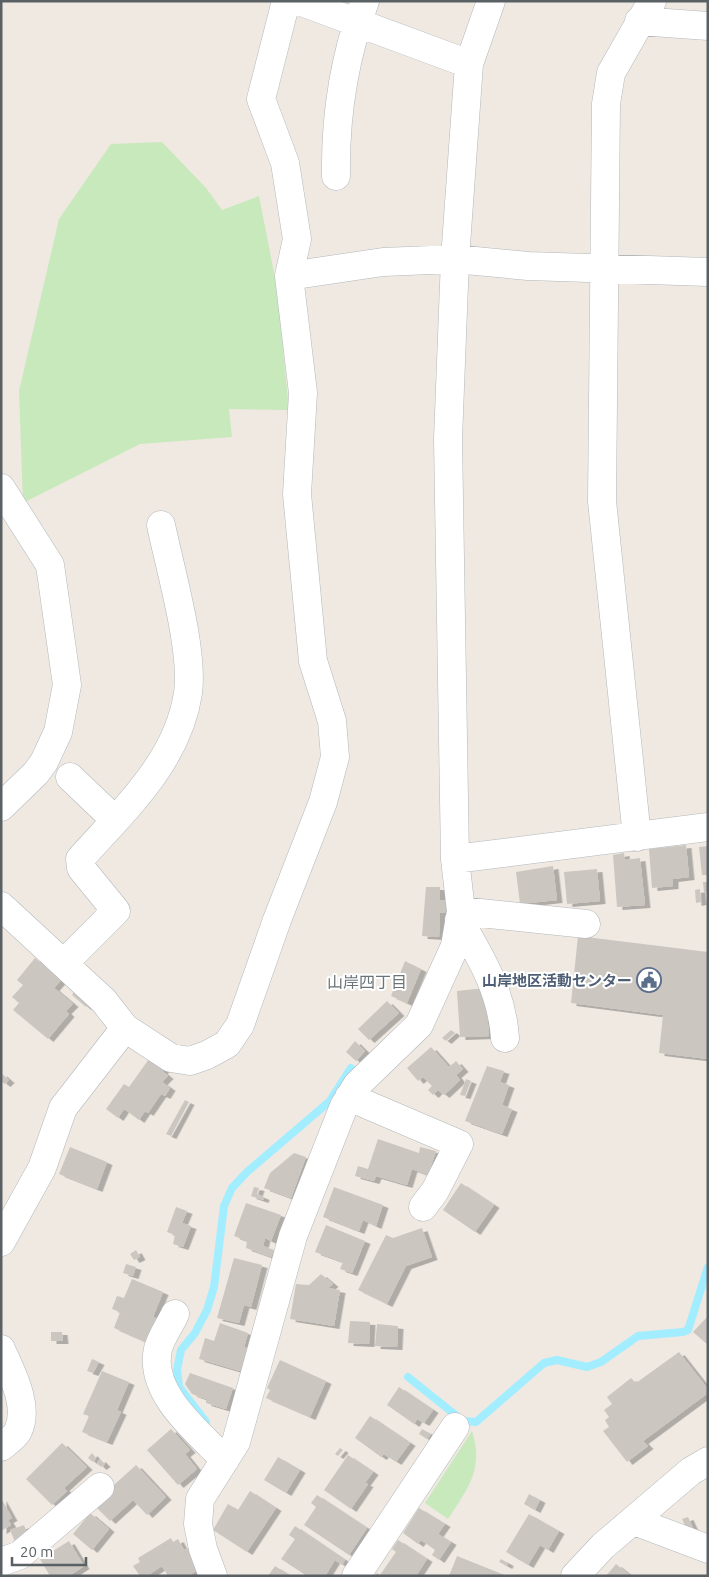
<svg xmlns="http://www.w3.org/2000/svg" width="709" height="1577" font-family="Ubuntu,'Noto Sans JP',sans-serif">
  <style>
    .green { fill: #c7e9bc }
    .lines { fill: none; stroke-linecap: round; stroke-linejoin: round }
    .stream { stroke: #a2edff; stroke-width: 8 }
    .building { fill: #ccc6c1; filter: url(#shadow) }
    .minor-casing { stroke: #b3b7bb; stroke-width: 29 }
    .minor { stroke: #fff; stroke-width: 28 }
    .labels { text-anchor: middle; dominant-baseline: central; stroke-width: 4; stroke-linejoin: round; paint-order: stroke }
    .service-label { font-size: 15px; font-weight: bold; fill: #4e5e75; stroke: #fff; text-anchor: end }
    .neighbourhood-label { font-size: 16px; fill: #6b7477; stroke: #fff }
  </style>
  <defs>
    <filter id="shadow"><feDropShadow dx="5.5" dy="3" stdDeviation="0" flood-color="#0004"/></filter>
  </defs>
  <rect width="100%" height="100%" fill="#efe9e2"/>
  <path class="green" d="M162,142L206,188L222,210L259,196L277,288L289,410L229,409L232,437L140,444L23,503L19,391L59,219L111,144Z
    M472,1431C484,1469 468,1488 448,1519L425,1503Z"/>
  <g class="lines">
    <path class="stream" d="M408,1377L463,1421L476,1422L544,1363L557,1360L587,1367L601,1362L638,1336L683,1332L688,1330L708,1267
      M206,1422L179,1387L177,1370L181,1350L195,1333L207,1310L214,1287L224,1206L232,1188L247,1172L330,1101L351,1068"/>
  </g>
  <path class="building" d="M686,845L689,877L673,879V886L652,888L649,849Z
    M708,846V875H702L699,847Z
    M624,853L625,860L640,858L645,905L617,907L613,855Z
    M553,866L557,900L520,904L516,872Z
    M597,869L600,901L567,904L564,872Z
    M703,882H708V892L704,893Z
    M426,887H440V900L446,901L445,913H440L439,937L422,936Z
    M700,889L701,902L696,903L695,890Z
    M578,936L708,952V1059L659,1053L663,1015L571,1003Z
    M35,958L61,980L54,988L73,1004L66,1011L69,1014L48,1039L13,1010L19,1003L12,997L23,985L17,980Z
    M405,961L421,969L407,1003L391,996Z
    M485,988L489,1036L460,1037L457,991Z
    M75,990L90,1002L86,1007L72,995Z
    M387,1001L399,1013L369,1040L358,1029Z
    M451,1030L455,1033L446,1041L442,1038Z
    M355,1041L365,1051L356,1061L346,1052Z
    M431,1047L449,1067L456,1061L463,1069L456,1075L460,1080L444,1095L438,1090L433,1095L428,1090L432,1086L423,1077L418,1081L407,1068Z
    M149,1059L164,1069L162,1071L168,1076L162,1082L170,1088L165,1096L161,1094L148,1113L145,1111L139,1120L124,1109L118,1118L106,1109L124,1084L129,1087Z
    M487,1066L504,1071L500,1082L509,1085L502,1105L512,1109L502,1134L465,1121Z
    M1,1073L9,1080L5,1084L1,1081Z
    M466,1079L471,1081L465,1096L460,1095Z
    M185,1100L189,1102L171,1136L166,1134Z
    M378,1139L419,1153L420,1147L436,1151L428,1175L412,1169L407,1185L376,1176L374,1181L355,1176L358,1166L368,1169Z
    M70,1147L107,1162L97,1189L59,1174Z
    M294,1153L306,1157L291,1198L264,1188L270,1173Z
    M461,1183L494,1205L475,1232L443,1210Z
    M254,1187L259,1188L257,1194L264,1197L263,1200L251,1196Z
    M334,1187L383,1205L376,1226L363,1220L359,1231L323,1217Z
    M246,1203L281,1215L271,1241L265,1238L263,1246L274,1250L271,1257L246,1248L247,1241L234,1236Z
    M176,1207L187,1211L182,1223L191,1226L183,1247L173,1244L175,1235L167,1232Z
    M326,1225L365,1241L352,1273L340,1269L343,1262L315,1252Z
    M422,1228L432,1257L406,1266L387,1304L358,1290L386,1235L393,1238Z
    M136,1250L140,1257L134,1260L130,1254Z
    M234,1258L262,1265L251,1307L244,1305L239,1323L217,1318Z
    M126,1264L136,1267L133,1276L123,1273Z
    M321,1274L333,1284L328,1288L340,1290L334,1326L290,1319L296,1284L309,1285Z
    M132,1279L163,1292L153,1317L158,1319L148,1343L114,1328L120,1312L112,1309L117,1296L124,1298Z
    M708,1316V1345L693,1332Z
    M350,1321L370,1322L369,1344L348,1343Z
    M220,1323L248,1333L244,1347L249,1348L240,1371L199,1359L205,1338L214,1341Z
    M377,1324L398,1326L397,1347L375,1346Z
    M51,1332H62L63,1341H51Z
    M679,1352L708,1389V1393L643,1441L648,1446L627,1462L603,1431L609,1427L605,1420L609,1417L604,1410L612,1404L607,1397L631,1378L636,1383Z
    M92,1359L99,1362L93,1373L87,1371Z
    M280,1360L326,1381L310,1417L266,1398L270,1390L267,1388Z
    M102,1371L129,1382L117,1410L121,1412L107,1442L82,1432L89,1416L83,1414Z
    M190,1373L233,1388L226,1409L206,1403V1399L192,1394L185,1384Z
    M399,1387L433,1410L424,1423L417,1419L414,1424L387,1405Z
    M370,1416L410,1443L396,1462L384,1454L381,1457L355,1438Z
    M171,1429L190,1450L185,1454L197,1469L178,1485L147,1450Z
    M422,1429L431,1434L427,1439L419,1434Z
    M62,1443L87,1467L64,1488L67,1491L52,1505L26,1479Z
    M340,1448L343,1450L338,1456L335,1454Z
    M92,1453L96,1458L93,1462L88,1458Z
    M348,1455L373,1472L365,1483L368,1484L351,1509L324,1490Z
    M278,1457L300,1470L286,1493L264,1480Z
    M100,1459L105,1464L101,1467L97,1463Z
    M136,1465L166,1497L147,1515L133,1500L110,1521L93,1504Z
    M250,1491L276,1508L247,1552L213,1530L228,1504L238,1510Z
    M529,1494L540,1500L535,1510L524,1504Z
    M317,1495L367,1528L349,1555L304,1525L316,1507L311,1503Z
    M1,1498L12,1518L8,1520L11,1525L1,1531Z
    M419,1508L445,1524L438,1534L451,1542L439,1560L432,1555L435,1550L421,1540L418,1544L403,1533Z
    M90,1513L109,1529L92,1550L73,1534Z
    M529,1514L559,1531L548,1550L540,1545L528,1565L506,1552Z
    M688,1517L693,1528L687,1530L682,1519Z
    M24,1525L29,1539L16,1544L10,1530Z
    M295,1526L345,1560L342,1565L335,1560L325,1576H307L281,1559L295,1539L289,1535Z
    M171,1538L173,1542L178,1539L184,1550L190,1547L200,1569L188,1576H168L162,1566L147,1576H140L133,1566L140,1562L138,1558Z
    M398,1540L427,1559L416,1576H375L377,1573L380,1575L396,1552L392,1549Z
    M69,1541L84,1566L69,1576H50L40,1559Z
    M457,1556L507,1576H449Z
    M501,1559L508,1563L507,1566L499,1562Z
    M616,1564L631,1576H606Z
    M275,1566L291,1576H268Z"/>
  <g class="lines">
    <defs>
      <path id="minor" d="M286,1L261,99L285,163L297,239L289,276
        M299,1L469,64
        M639,21L708,26
        M336,176C335,116 344,58 365,1
        M1,488L50,565L67,685L58,732L44,762L36,773L1,807
        M70,777L115,820
        M637,837L602,501L606,104L611,73L652,1
        M455,859L708,827
        M1,906L104,1001L125,1028
        M461,911L586,924
        M459,920C482,959 502,993 505,1038
        M64,963L116,911L81,868L80,859C124,810 178,761 188,693C194,650 170,569 161,525
        M349,1097L459,1144L435,1191L423,1207
        M1,1242L42,1168L63,1108L125,1028L171,1058L190,1061L207,1055L227,1044L240,1025L277,920L323,802L335,757L332,721L313,661L297,494L303,393L289,276L383,262L455,259L528,266L708,272
        M175,1314C170,1325 161,1337 158,1349C148,1393 198,1432 225,1460
        M1,1349C11,1372 30,1406 18,1431C15,1437 6,1443 1,1447
        M634,1521L708,1549
        M1,1562L20,1555L100,1487
        M213,1576L203,1549L198,1524L200,1499L236,1442L293,1236L344,1106L357,1085L419,1025L455,946L461,911L455,859L448,439L455,259L469,64L491,1
        M356,1576L455,1427
        M575,1576L603,1546L691,1471L708,1461"/>
    </defs>
    <use href="#minor" class="minor-casing"/>
    <use href="#minor" class="minor"/>
  </g>
  <defs>
    <symbol id="civic-ring" viewBox="-11 -11 22 22"><circle r="9.5" fill="#fff" stroke="#5c6f8a" stroke-width="1.5"/><path d="M-.6-6.5H3V-4.5H.6V-3L4-1V1h2V6H-6V1h2V-1L-.6-3ZM-1.2 2.5V6h2.4V2.5Z" fill="#5c6f8a"/></symbol>
  </defs>
  <g fill-rule="evenodd">
    <use href="#civic-ring" x="635" y="966" width="28" height="28"/>
  </g>
  <g class="labels">
    <g class="service-label">
      <text x="632" y="980">山岸地区活動センター</text>
    </g>
    <g class="neighbourhood-label">
      <text x="367" y="982">山岸四丁目</text>
    </g>
  </g>
  <rect width="709" height="1577" fill="none" stroke="#5a6164" stroke-width="5"/>
  <path d="M12 1557v8h74v-8" fill="none" stroke="#5a6164" stroke-width="2.5"/>
  <text x="20" y="1557" font-size="15" fill="#5a6164" stroke="#ffffff" stroke-width="4" paint-order="stroke">20 m</text>
</svg>
